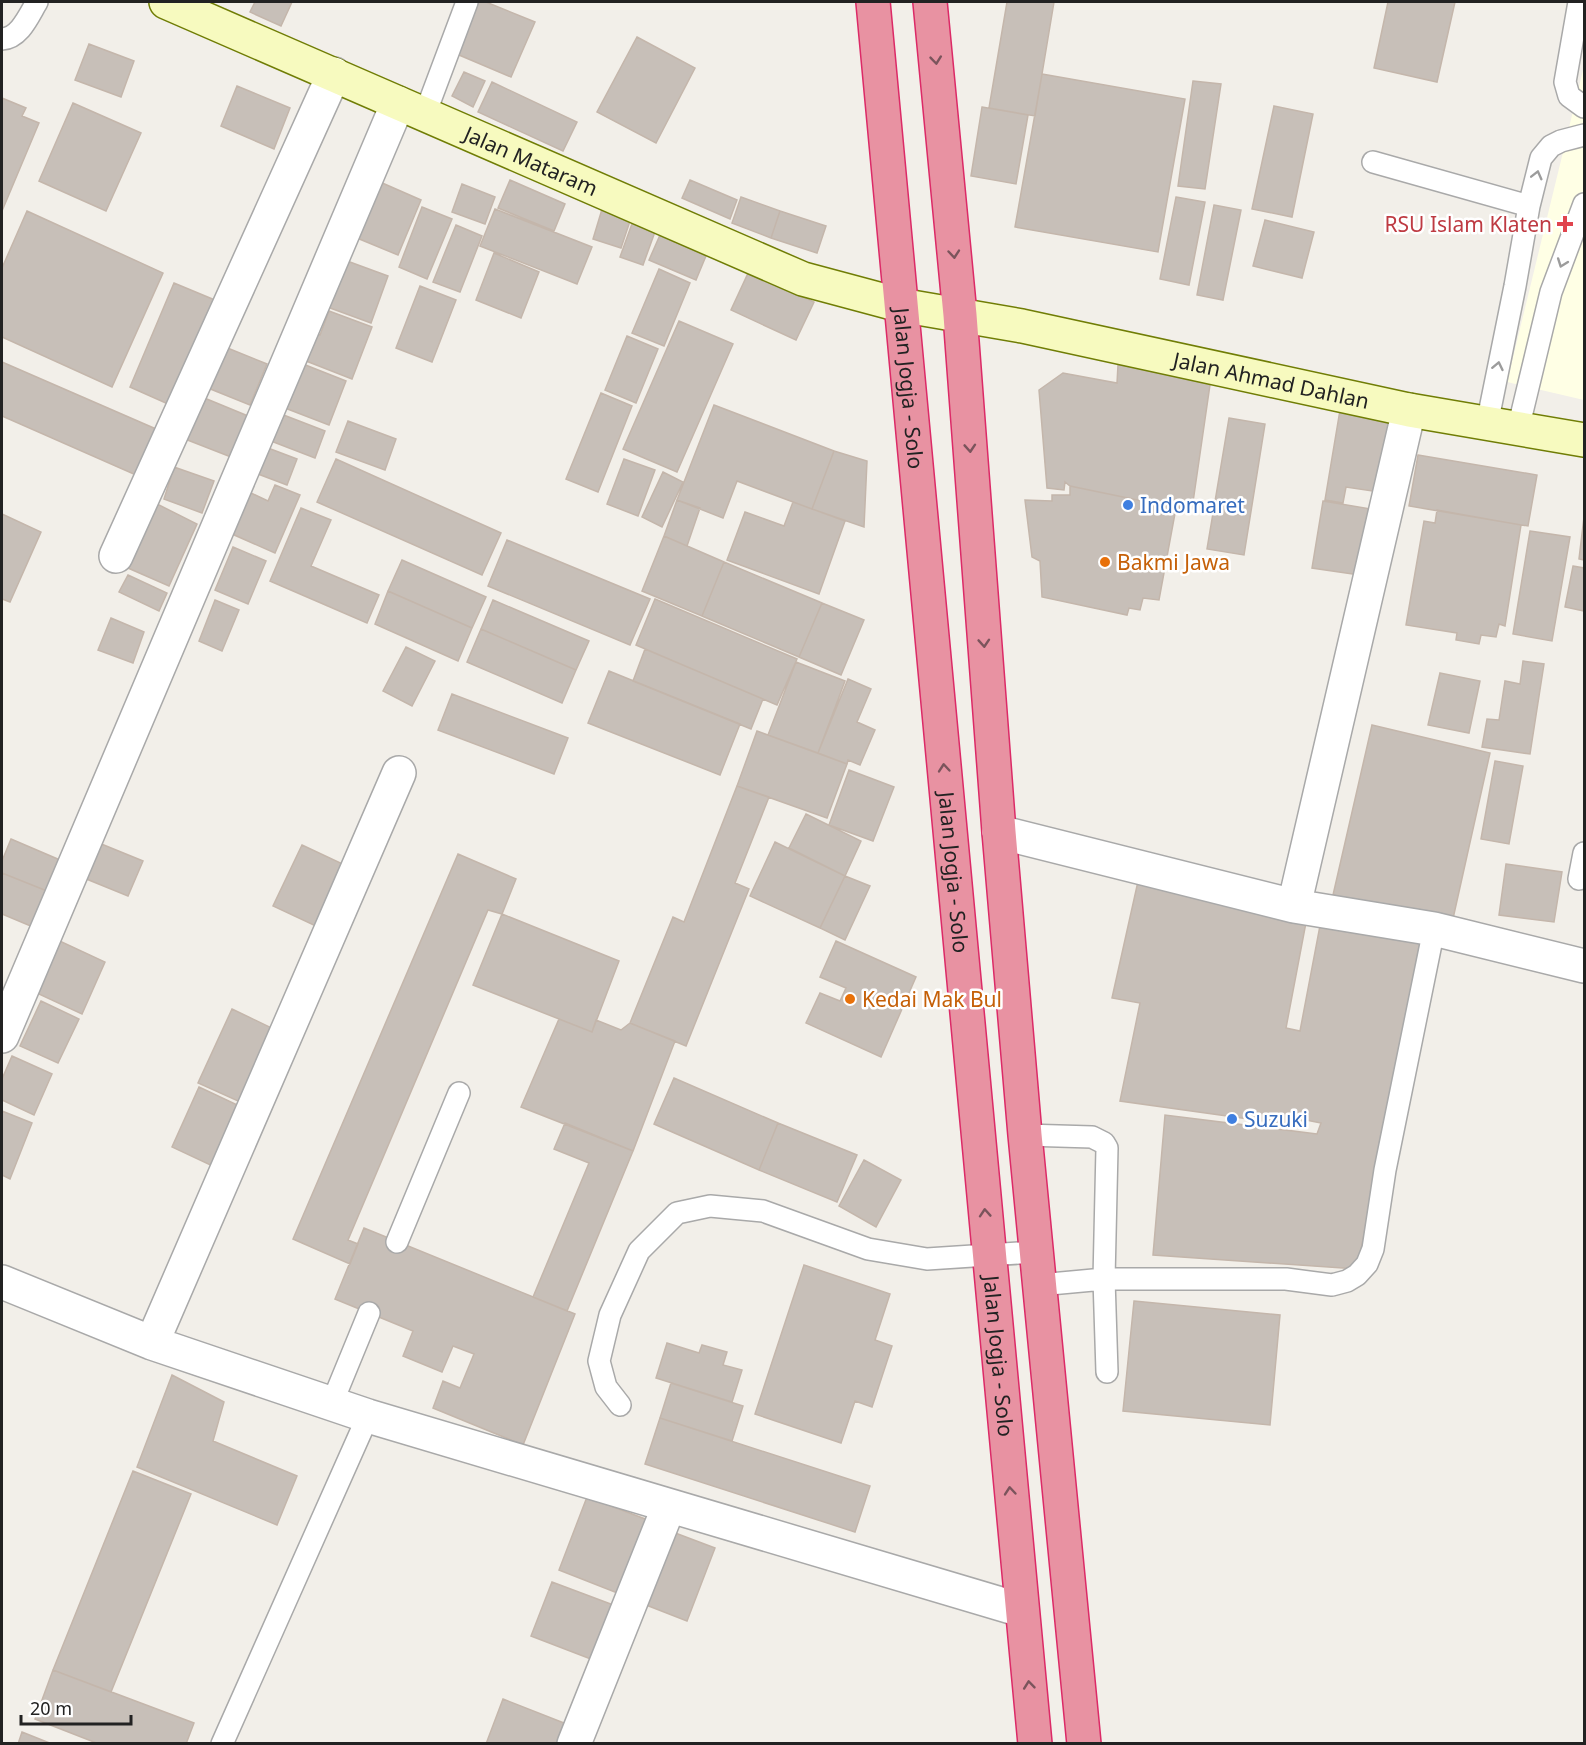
<svg xmlns="http://www.w3.org/2000/svg" width="1586" height="1745" font-family="'Noto Sans',sans-serif">
  <style>
    .education { fill: #ffffe5 }
    .building { fill: #c7bfb8; stroke: #c4b6ab; stroke-width: 1.5 }
    .lines { fill: none; stroke-linecap: round; stroke-linejoin: round }
    .lane-casing { stroke: #a9a9a9; stroke-width: 24 }
    .street-casing { stroke: #a9a9a9; stroke-width: 36 }
    .secondary-casing { stroke: #707d05; stroke-width: 36 }
    .highway-casing { stroke: #dc2a67; stroke-width: 36 }
    .lane { stroke: #fff; stroke-width: 21 }
    .street { stroke: #fff; stroke-width: 33 }
    .secondary { stroke: #f7fabf; stroke-width: 33 }
    .highway { stroke: #e892a2; stroke-width: 33 }
    .oneway { stroke: #7b545c }
    .oneway2 { stroke: #9c9c9c }
    .health-dot { fill: #e0444e; stroke: #fff; stroke-width: 2 }
    .shop-dot { fill: #3f7fe0; stroke: #fff; stroke-width: 2 }
    .food-dot { fill: #e8710a; stroke: #fff; stroke-width: 2 }
    .labels { text-anchor: middle; dominant-baseline: central; stroke-width: 5; stroke-linejoin: round; paint-order: stroke }
    .street-label { font-size: 21px; fill: #222; stroke: #fff }
    .health-label { font-size: 21px; fill: #be3a42; stroke: #fff; text-anchor: end }
    .shop-label { font-size: 21px; fill: #366cbe; stroke: #fff; text-anchor: start }
    .food-label { font-size: 21px; fill: #c56008; stroke: #fff; text-anchor: start }
  </style>
  <rect width="100%" height="100%" fill="#f2efe9"/>
  <path class="education" d="M1584,66V400L1507,382Z"/>
  <path class="building" d="M255,2H292L281,26L250,12Z
    M473,2H486L535,22L511,77L452,52Z
    M1007,2H1054L1035,116L989,108Z
    M1388,2H1455L1437,82L1374,68Z
    M637,37L695,68L656,143L597,112Z
    M89,44L134,61L121,97L75,80Z
    M464,72L485,81L473,107L452,96Z
    M1042,74L1185,99L1158,252L1015,227Z
    M1193,81L1221,84L1205,189L1178,186Z
    M492,82L577,122L563,151L478,112Z
    M237,86L290,108L274,149L221,126Z
    M2,98L26,108L22,116L39,123L2,211Z
    M73,103L141,133L106,211L39,181Z
    M1274,106L1313,114L1292,217L1252,209Z
    M982,107L1028,115L1016,184L971,176Z
    M510,180L565,204L554,231L498,208Z
    M690,180L737,200L730,219L682,198Z
    M380,182L421,200L398,255L357,238Z
    M462,184L495,197L485,224L452,212Z
    M741,197L780,211L771,238L732,223Z
    M1176,197L1205,202L1189,285L1160,279Z
    M1214,205L1241,210L1223,300L1197,295Z
    M603,206L632,215L621,248L593,239Z
    M422,207L452,219L427,279L399,267Z
    M495,209L592,247L577,284L480,246Z
    M27,211L163,273L112,387L2,337V268Z
    M780,211L826,226L817,253L771,238Z
    M1265,220L1314,232L1302,278L1253,266Z
    M633,221L656,229L643,265L620,257Z
    M456,225L482,236L460,292L433,282Z
    M660,235L706,256L696,280L649,260Z
    M494,253L539,272L521,318L476,300Z
    M339,258L388,276L371,323L322,305Z
    M659,269L690,283L664,346L632,333Z
    M749,271L814,302L796,340L731,310Z
    M174,283L222,303L177,408L130,387Z
    M420,286L456,300L432,362L396,348Z
    M329,311L372,327L352,379L301,359L311,332L320,335Z
    M679,321L733,344L677,472L623,449Z
    M627,336L658,349L636,403L605,390Z
    M225,347L267,364L250,405L208,388Z
    M2,362L156,429L136,475L2,416Z
    M303,364L346,381L329,425L285,408Z
    M1118,365L1211,378L1192,509L1176,508L1070,486L1065,482L1064,490L1047,488L1039,390L1063,373L1117,383Z
    M601,393L632,406L598,492L566,479Z
    M202,397L248,416L231,457L185,439Z
    M714,405L834,451L812,509L737,481L723,518L677,500Z
    M1340,410L1398,420L1379,492L1346,487L1343,503L1325,500Z
    M281,414L325,431L315,458L271,441Z
    M1229,418L1265,424L1244,555L1207,549Z
    M348,421L396,439L385,470L336,452Z
    M268,448L297,459L287,485L258,474Z
    M834,451L867,461L864,527L812,509Z
    M1418,455L1537,475L1528,526L1409,506Z
    M336,459L501,533L482,575L317,502Z
    M624,459L655,470L638,516L607,504Z
    M174,467L214,481L202,513L164,499Z
    M663,472L683,482L662,527L642,517Z
    M275,485L300,495L275,553L232,534L249,492L268,501Z
    M1070,486L1176,508L1159,600L1143,598L1140,610L1129,608L1127,615L1042,597L1040,561L1032,557L1025,500L1052,501V495H1070Z
    M677,500L700,508L687,546L664,536Z
    M1323,501L1377,510L1366,576L1312,568Z
    M793,502L845,521L819,594L727,560L745,512L784,526Z
    M157,504L197,524L169,586L128,568Z
    M301,508L331,520L311,566L379,595L367,623L270,581Z
    M1437,510L1521,525L1505,626L1499,624L1496,637L1481,635L1479,644L1456,640L1457,633L1406,625L1424,521L1435,523Z
    M2,514L41,532L10,602L2,599Z
    M1584,517V560L1579,559Z
    M1530,531L1570,537L1552,641L1513,634Z
    M664,536L724,562L702,616L642,591Z
    M507,540L650,599L630,645L488,586Z
    M233,547L266,561L248,604L215,590Z
    M402,560L486,597L472,628L388,591Z
    M724,562L822,603L799,657L702,616Z
    M1573,566L1584,568V611L1565,607Z
    M128,575L167,593L159,611L119,592Z
    M388,591L472,628L458,661L375,624Z
    M655,599L797,659L777,705L636,645Z
    M215,600L239,610L222,651L199,641Z
    M493,600L589,641L576,670L481,629Z
    M822,603L864,620L841,675L799,657Z
    M111,618L144,632L133,663L98,650Z
    M481,629L576,670L562,703L467,662Z
    M406,647L435,661L412,706L383,691Z
    M645,649L763,699L751,729L633,681Z
    M1523,661L1544,664L1530,754L1482,747L1487,719L1499,720L1505,681L1520,684Z
    M796,662L845,681L818,753L768,735Z
    M609,671L740,724L720,775L588,723Z
    M1440,673L1480,681L1469,733L1428,725Z
    M848,679L871,689L857,722L875,730L860,765L848,760L847,764L818,753Z
    M452,694L568,738L554,774L438,730Z
    M1372,725L1490,753L1452,923L1333,895Z
    M757,731L847,764L827,818L737,786Z
    M1495,761L1523,766L1509,844L1481,839Z
    M849,770L894,787L873,841L829,825Z
    M737,786L769,797L735,883L749,889L686,1046L630,1023L673,917L684,922Z
    M806,814L861,841L845,876L789,848Z
    M11,839L60,860L47,891L2,873V861Z
    M94,841L143,861L128,896L79,876Z
    M775,842L845,876L820,928L750,896Z
    M302,845L347,866L318,927L273,906Z
    M458,854L516,879L502,914L488,910L348,1240L358,1244L350,1264L293,1239Z
    M1506,864L1562,872L1554,922L1499,915Z
    M2,873L47,891L33,927L2,914Z
    M845,876L870,886L845,940L820,928Z
    M1139,877L1308,912L1286,1028L1300,1031L1322,915L1425,934L1357,1269L1153,1255L1165,1115L1317,1134L1321,1123L1306,1120V1127L1120,1101L1140,1003L1112,998Z
    M502,914L619,961L592,1032L473,985Z
    M51,937L105,962L82,1014L28,989Z
    M836,941L916,977L881,1057L806,1023L820,993L840,1001L846,988L820,977Z
    M41,1001L79,1019L58,1063L20,1046Z
    M232,1009L280,1032L247,1105L198,1083Z
    M559,1019L592,1032L596,1020L621,1030L630,1023L675,1041L633,1151L521,1107Z
    M12,1056L52,1074L34,1115L2,1100V1079Z
    M674,1078L778,1123L759,1170L654,1124Z
    M199,1087L246,1109L219,1169L172,1147Z
    M2,1111L32,1123L10,1179L2,1175Z
    M565,1123L633,1151L567,1311L533,1297L589,1163L554,1149Z
    M778,1123L857,1155L837,1202L759,1170Z
    M864,1160L901,1180L876,1227L839,1206Z
    M364,1228L575,1314L523,1445L433,1408L443,1381L460,1388L474,1354L453,1346L442,1372L403,1356L413,1331L335,1299Z
    M804,1265L890,1294L875,1340L892,1346L872,1407L855,1401L841,1443L755,1414Z
    M1134,1301L1280,1315L1270,1425L1123,1411Z
    M667,1343L699,1353L702,1345L727,1352L723,1365L742,1370L732,1402L656,1378Z
    M172,1375L224,1402L213,1441L297,1476L277,1525L137,1467Z
    M671,1383L743,1406L732,1441L660,1418Z
    M660,1418L870,1486L855,1532L645,1464Z
    M133,1471L191,1494L111,1692L53,1670Z
    M587,1497L648,1520L620,1594L559,1570Z
    M670,1531L715,1548L687,1621L641,1603Z
    M552,1582L616,1606L596,1661L531,1636Z
    M53,1670L194,1723L186,1744H99L35,1719Z
    M503,1699L569,1725L562,1744H486Z
    M22,1732L52,1744H18Z"/>
  <g class="lines">
    <defs>
      <path id="lane" d="M1579,2L1565,82L1569,96L1584,107
        M2,39C20,38 29,15 37,2
        M425,114L467,2
        M1373,162L1529,206
        M1487,424L1515,286L1529,206L1541,158L1551,146L1561,141L1584,135
        M1518,429L1551,292L1584,204
        M1579,879L1584,853
        M1025,1135L1092,1137L1104,1143L1107,1148L1104,1279L1039,1285
        M397,1242L459,1093
        M1107,1372L1104,1279H1286L1332,1285L1347,1281L1357,1275L1367,1264L1373,1249L1385,1170L1434,929
        M332,1403L369,1313
        M620,1405L606,1387L599,1361L610,1315L639,1251L677,1213L710,1206L763,1211L868,1249L927,1259L1035,1252
        M222,1744L368,1416"/>
      <path id="street" d="M116,556L334,74
        M999,832L1294,906L1409,410
        M1294,906L1434,929L1584,966
        M2,1036L398,103
        M2,1282L152,1343L368,1416L1021,1610
        M152,1343L399,773
        M574,1744L669,1506"/>
      <g id="secondary">
        <path id="s1" d="M166,2L803,279L900,305L1022,326L1409,410L1584,440"/>
      </g>
      <g id="highway">
        <path id="s2" d="M873,2L1035,1744"/>
        <path d="M930,2L960,315L999,832L1025,1135L1084,1744"/>
      </g>
    </defs>
    <use href="#lane" class="lane-casing"/>
    <use href="#street" class="street-casing"/>
    <use href="#secondary" class="secondary-casing"/>
    <use href="#highway" class="highway-casing"/>
    <use href="#lane" class="lane"/>
    <use href="#street" class="street"/>
    <use href="#secondary" class="secondary"/>
    <use href="#highway" class="highway"/>
  </g>
  <defs><path id="oneway-chevron" d="M-2-3.5L2.5 0L-2 3.5" fill="none" stroke-width="1.6" stroke-linecap="round" stroke-linejoin="round" transform="scale(1.5)"/></defs>
  <g class="oneway">
    <use href="#oneway-chevron" transform="translate(936 60) rotate(84)"/>
    <use href="#oneway-chevron" transform="translate(954 254) rotate(85)"/>
    <use href="#oneway-chevron" transform="translate(970 448) rotate(86)"/>
    <use href="#oneway-chevron" transform="translate(984 643) rotate(86)"/>
    <use href="#oneway-chevron" transform="translate(944 768) rotate(-95)"/>
    <use href="#oneway-chevron" transform="translate(985 1213) rotate(-94)"/>
    <use href="#oneway-chevron" transform="translate(1010 1491) rotate(-95)"/>
    <use href="#oneway-chevron" transform="translate(1029 1685) rotate(-96)"/>
  </g>
  <g class="oneway2">
    <use href="#oneway-chevron" transform="translate(1537 175) rotate(-76)"/>
    <use href="#oneway-chevron" transform="translate(1562 263) rotate(110)"/>
    <use href="#oneway-chevron" transform="translate(1498 366) rotate(-78)"/>
  </g>
  <path class="health-dot" d="M1562 215h6v6h6v6h-6v6h-6v-6h-6v-6h6z"/>
  <g class="shop-dot">
    <circle cx="1128" cy="505" r="6"/>
    <circle cx="1232" cy="1119" r="6"/>
  </g>
  <g class="food-dot">
    <circle cx="1105" cy="562" r="6"/>
    <circle cx="850" cy="999" r="6"/>
  </g>
  <g class="labels">
    <g class="street-label">
      <text stroke="none"><textPath href="#s1" startOffset="398">Jalan Mataram</textPath></text>
      <text stroke="none"><textPath href="#s1" startOffset="1174">Jalan Ahmad Dahlan</textPath></text>
      <text stroke="none"><textPath href="#s2" startOffset="388">Jalan Jogja - Solo</textPath></text>
      <text stroke="none"><textPath href="#s2" startOffset="874">Jalan Jogja - Solo</textPath></text>
      <text stroke="none"><textPath href="#s2" startOffset="1360">Jalan Jogja - Solo</textPath></text>
    </g>
    <g class="health-label">
      <text x="1552" y="224">RSU Islam Klaten</text>
    </g>
    <g class="shop-label">
      <text x="1140" y="505">Indomaret</text>
      <text x="1244" y="1119">Suzuki</text>
    </g>
    <g class="food-label">
      <text x="1117" y="562">Bakmi Jawa</text>
      <text x="862" y="999">Kedai Mak Bul</text>
    </g>
  </g>
  <rect width="1586" height="1745" fill="none" stroke="#222222" stroke-width="6"/>
  <path d="M21 1715v9h110v-9" fill="none" stroke="#222222" stroke-width="3"/>
  <text x="30" y="1715" font-size="18" fill="#222222" stroke="#ffffff" stroke-width="4.5" paint-order="stroke">20 m</text>
</svg>
